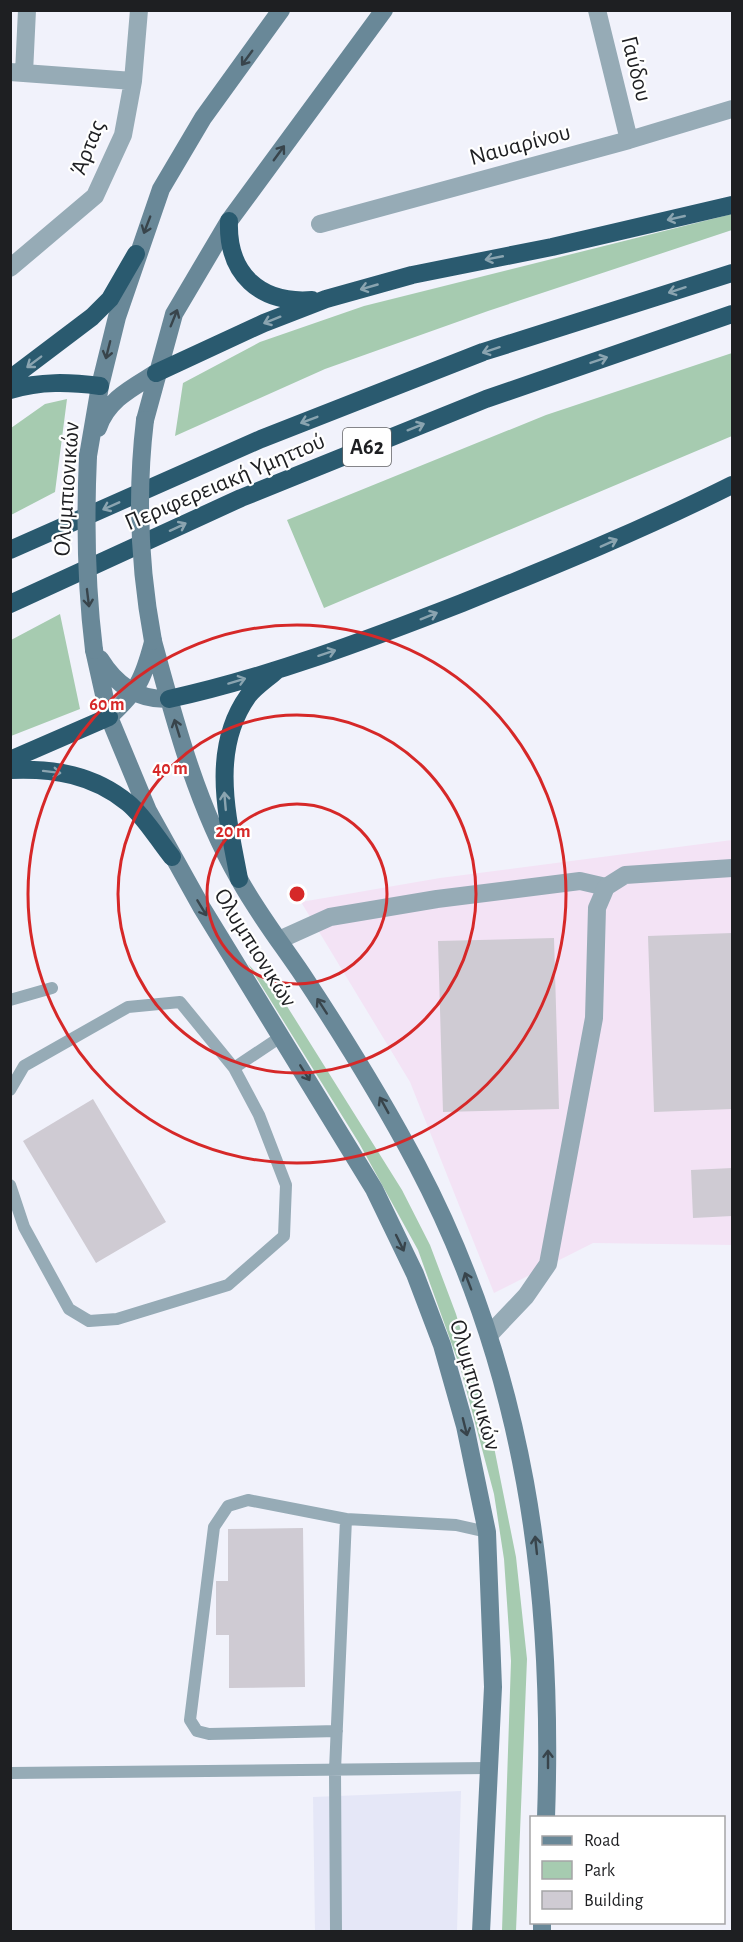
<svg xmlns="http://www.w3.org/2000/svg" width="743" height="1942" font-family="'Alegreya Sans',sans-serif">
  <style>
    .built { fill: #e5e7f7 }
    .industrial { fill: #f3e3f5 }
    .green { fill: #a6cbb0 }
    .building { fill: #cfcbd3 }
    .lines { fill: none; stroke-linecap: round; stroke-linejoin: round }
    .service { stroke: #96abb6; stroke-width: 12 }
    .minor { stroke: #96abb6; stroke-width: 18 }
    .tertiary { stroke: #96abb6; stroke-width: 18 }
    .secondary { stroke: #698898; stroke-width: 18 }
    .motorway { stroke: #2a5a6f; stroke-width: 18 }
    .secondary-bridge { stroke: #698898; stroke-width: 18 }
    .oneway { stroke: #38444b }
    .oneway2 { stroke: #8aa4b0 }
    .ring { fill: none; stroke: #d62828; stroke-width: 3 }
    .labels { text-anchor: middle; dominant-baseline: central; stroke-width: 4.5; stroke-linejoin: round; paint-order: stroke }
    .shield { fill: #fff; stroke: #626264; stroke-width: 1.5 }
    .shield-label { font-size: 22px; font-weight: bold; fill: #1e1f22 }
    .street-label { font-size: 24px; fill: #1e1f22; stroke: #fff }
    .centre { fill: #d62828; stroke: #fff; stroke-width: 3 }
    .ring-label { font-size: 18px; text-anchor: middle; font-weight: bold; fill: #d62828; stroke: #fff; stroke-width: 4.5; stroke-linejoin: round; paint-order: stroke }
  </style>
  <rect width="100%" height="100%" fill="#f1f2fb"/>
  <path class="built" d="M461,1791L457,1931H315L313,1797Z"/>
  <path class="industrial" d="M732,840V1245L593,1243L494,1293L410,1082L301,902L440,878Z"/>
  <path class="green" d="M732,214V230L488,311L325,369L175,436L183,383L260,342L364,306Z
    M732,353V436L324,608L287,520L546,415Z
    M67,399L55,492L11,515V428L45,404Z
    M60,614L80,709L11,736V640Z
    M248,964L285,1003L402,1190L430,1245L456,1314L491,1432L516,1557L527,1659L516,1931H502L511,1661L504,1559L494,1494L461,1370L418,1250L359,1143Z"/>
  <path class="building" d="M732,933V1109L654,1112L648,936Z
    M554,938L559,1109L443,1112L438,941Z
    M93,1099L166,1222L96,1263L23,1141Z
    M732,1168V1216L693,1218L691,1170Z
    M303,1528L305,1687L229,1688V1635H216V1581H228V1529Z"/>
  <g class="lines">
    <path class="service" d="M10,1000L52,988
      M234,1068L282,1036
      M10,1090L24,1066L128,1007L180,1002L234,1068L259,1115L286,1185L284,1236L228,1285L117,1319L89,1321L69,1309L24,1227L10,1185
      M337,1731L209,1734L197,1731L190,1720L214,1527L228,1506L248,1500L346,1519
      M10,1773L488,1768
      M336,1932L335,1770L346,1519L456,1525L487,1532"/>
    <path class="minor" d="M597,10L629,140
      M10,72L133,81
      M24,73L27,10
      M320,224L629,140L732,109
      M10,268L95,196L123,135L133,81L139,10
      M279,940L330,917L437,899L580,881L606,887"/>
    <path class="tertiary" d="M489,1335L526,1296L548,1264L594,1018L597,908L606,887L625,875L732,868"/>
    <path class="secondary" d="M145,420L174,314L229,221L384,10
      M98,428C107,400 132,388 156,373
      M88,456L100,386L117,317L161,189L203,118L281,10
      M153,641C175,722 197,806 239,879C257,912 281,943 302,974C343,1036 382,1099 417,1165C525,1370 554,1588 546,1818
      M94,650L109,717L148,811L202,908L374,1189L415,1274L442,1345L465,1426L487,1532L493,1687L481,1932
      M100,659C116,685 137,700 169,699
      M109,717C138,690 143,680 153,642
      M542,1932V1922"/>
    <path class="motorway" d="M229,221C227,274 260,304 312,300
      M156,373L264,323L326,299L412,275L552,247L732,205
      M10,379L92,317L110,299L136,254
      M10,390C41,381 69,382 100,386
      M10,550L261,439L483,352L732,273
      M10,604L241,498L486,399L732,314
      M169,699C269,677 367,640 462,603C554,566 644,529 732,485
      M10,760L109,717
      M10,770C54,768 94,775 128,803C145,817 158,840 172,857
      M239,879C228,819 209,751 248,696C255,687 267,679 276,671"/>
    <path class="secondary-bridge" d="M145,420C136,495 139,566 153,641
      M88,456C85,522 86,585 94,650"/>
  </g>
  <defs><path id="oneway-shaft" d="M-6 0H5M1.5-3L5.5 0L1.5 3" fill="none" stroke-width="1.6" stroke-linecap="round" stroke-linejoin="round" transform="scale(1.5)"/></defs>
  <g class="oneway">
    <use href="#oneway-shaft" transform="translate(247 58) rotate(126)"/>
    <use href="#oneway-shaft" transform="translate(279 153) rotate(-54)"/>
    <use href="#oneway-shaft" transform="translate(147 225) rotate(111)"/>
    <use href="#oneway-shaft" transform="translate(174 318) rotate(-68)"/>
    <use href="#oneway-shaft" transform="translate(108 350) rotate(104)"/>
    <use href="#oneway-shaft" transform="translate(88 598) rotate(83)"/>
    <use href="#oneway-shaft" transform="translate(177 728) rotate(-107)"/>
    <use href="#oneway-shaft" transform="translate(202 908) rotate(59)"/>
    <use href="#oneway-shaft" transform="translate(322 1006) rotate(-123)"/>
    <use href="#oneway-shaft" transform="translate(305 1073) rotate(58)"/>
    <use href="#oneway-shaft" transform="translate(384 1105) rotate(-119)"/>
    <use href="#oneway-shaft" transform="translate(400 1243) rotate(64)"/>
    <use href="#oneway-shaft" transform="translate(468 1281) rotate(-111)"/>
    <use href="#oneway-shaft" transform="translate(465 1427) rotate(76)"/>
    <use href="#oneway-shaft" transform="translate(536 1545) rotate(-96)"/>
    <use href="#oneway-shaft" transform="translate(548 1759) rotate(-90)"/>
  </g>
  <g class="oneway2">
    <use href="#oneway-shaft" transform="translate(676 218) rotate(167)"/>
    <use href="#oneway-shaft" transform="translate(494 258) rotate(169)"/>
    <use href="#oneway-shaft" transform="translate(369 287) rotate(164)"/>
    <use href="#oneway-shaft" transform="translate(677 290) rotate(162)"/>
    <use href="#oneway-shaft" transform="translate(272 320) rotate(158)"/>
    <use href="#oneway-shaft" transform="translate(491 350) rotate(162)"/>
    <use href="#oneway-shaft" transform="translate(599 360) rotate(-19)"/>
    <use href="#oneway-shaft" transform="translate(34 362) rotate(143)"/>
    <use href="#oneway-shaft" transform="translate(309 420) rotate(159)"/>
    <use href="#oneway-shaft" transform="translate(416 427) rotate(-22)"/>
    <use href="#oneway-shaft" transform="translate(111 506) rotate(156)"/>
    <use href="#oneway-shaft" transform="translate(178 527) rotate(-25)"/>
    <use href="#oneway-shaft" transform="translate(609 543) rotate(-24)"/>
    <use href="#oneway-shaft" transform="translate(429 616) rotate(-22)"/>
    <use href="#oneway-shaft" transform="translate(327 653) rotate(-18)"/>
    <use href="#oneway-shaft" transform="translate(237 681) rotate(-17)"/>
    <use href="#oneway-shaft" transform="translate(52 772) rotate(7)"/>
    <use href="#oneway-shaft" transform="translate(225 801) rotate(-95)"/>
  </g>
  <g class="ring">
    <circle cx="297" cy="894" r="90"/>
    <circle cx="297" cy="894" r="179"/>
    <circle cx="297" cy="894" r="269"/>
  </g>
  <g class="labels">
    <rect class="shield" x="343" y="428" width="48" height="38" rx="4.5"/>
    <g class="shield-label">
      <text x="367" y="447">Α62</text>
    </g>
    <g class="street-label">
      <text transform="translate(636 69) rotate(76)">Γαύδου</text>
      <text transform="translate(520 145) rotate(-15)">Ναυαρίνου</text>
      <text transform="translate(88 148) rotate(-68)">Άρτας</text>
      <text transform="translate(225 482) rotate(-23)">Περιφερειακή Υμηττού</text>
      <text transform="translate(67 489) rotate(-86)">Ολυμπιονικών</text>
      <text transform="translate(255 948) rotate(58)">Ολυμπιονικών</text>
      <text transform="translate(475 1385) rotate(74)">Ολυμπιονικών</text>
    </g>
  </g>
  <circle cx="297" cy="894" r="9" class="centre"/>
  <g class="ring-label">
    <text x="107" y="710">60 m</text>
    <text x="170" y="774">40 m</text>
    <text x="233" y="837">20 m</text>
  </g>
  <rect width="743" height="1942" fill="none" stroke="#1e1f22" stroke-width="24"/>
  <rect x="530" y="1816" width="195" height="108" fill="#ffffff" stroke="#a5a5a7" stroke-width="1.5"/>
  <rect x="542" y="1836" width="30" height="9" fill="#698898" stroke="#a5a5a7" stroke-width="1.5"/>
  <text x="584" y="1846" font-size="18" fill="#1e1f22">Road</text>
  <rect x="542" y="1861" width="30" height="18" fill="#a6cbb0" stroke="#a5a5a7" stroke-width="1.5"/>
  <text x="584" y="1876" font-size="18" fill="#1e1f22">Park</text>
  <rect x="542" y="1891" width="30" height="18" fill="#cfcbd3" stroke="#a5a5a7" stroke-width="1.5"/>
  <text x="584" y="1906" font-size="18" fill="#1e1f22">Building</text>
</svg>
